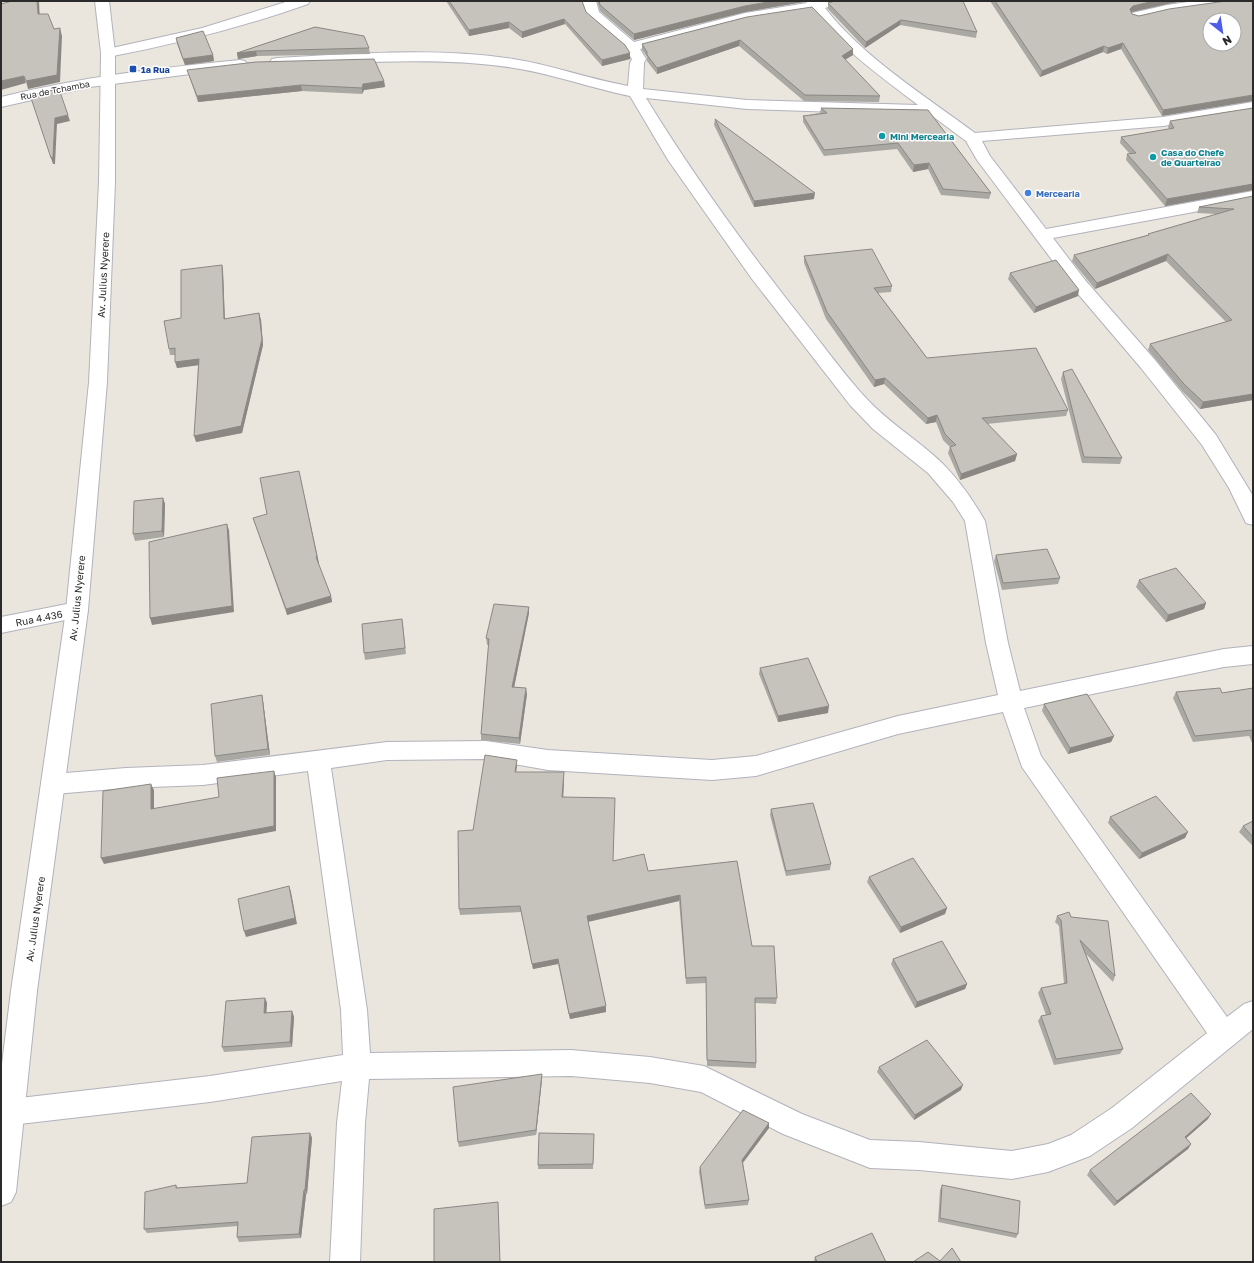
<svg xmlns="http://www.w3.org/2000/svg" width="1254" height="1263" font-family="'Golos Text',sans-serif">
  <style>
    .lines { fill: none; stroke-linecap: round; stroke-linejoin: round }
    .minor-casing { stroke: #b1b2bc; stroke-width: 2 }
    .secondary-casing { stroke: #b1b2bc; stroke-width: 2 }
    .minor { fill: #fff; fill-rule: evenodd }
    .secondary { fill: #fff; fill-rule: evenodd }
    .wall { fill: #aaa8a3 }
    .shaded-wall { fill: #8b8884 }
    .building { fill: #c6c3bd; stroke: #8b8884; fill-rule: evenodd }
    .transit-dot { fill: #1a4fb4; stroke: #fff; stroke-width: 1.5 }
    .culture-dot { fill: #0f9aa8; stroke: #fff; stroke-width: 1.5 }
    .shop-dot { fill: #3f7fe0; stroke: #fff; stroke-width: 1.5 }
    .labels { text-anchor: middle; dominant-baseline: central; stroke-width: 3; stroke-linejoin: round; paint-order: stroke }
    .far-transit-label { font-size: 9px; font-weight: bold; fill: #164399; stroke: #fff; text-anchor: start }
    .far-street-label { font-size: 9px; fill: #2a2a2a; stroke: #fff }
    .far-culture-label { font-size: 9px; font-weight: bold; fill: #0d838f; stroke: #fff; text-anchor: start }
    .far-shop-label { font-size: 9px; font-weight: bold; fill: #366cbe; stroke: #fff; text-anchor: start }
    .street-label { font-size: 10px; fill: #2a2a2a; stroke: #fff }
  </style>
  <rect width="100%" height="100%" fill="#ebe6dd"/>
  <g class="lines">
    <defs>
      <path id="minor" d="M289,1H310L308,4C243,27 176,44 108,57L103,56L101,53L103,50L202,28Z
        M582,1H596L599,12L634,42L745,13L807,3L805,1H841L839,4L825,8C864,58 924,95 975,133L1163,117L1253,102V112L1163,126L982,141L990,156L1046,229L1253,191V201L1053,238L1085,280L1155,360L1216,435L1253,496V525L1246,523L1229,488L1202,445L1141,368L1073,288L977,160L966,141L931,115L747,109L646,98C695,178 749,252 807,325C826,349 844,374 864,396C887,422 917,439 942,463C959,480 973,500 985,521L1008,643L1020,691L1224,649L1253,646V664L1224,667L1024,708L1041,756L1227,1017L1244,1004L1253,1001V1029L1132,1128L1090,1156L1048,1172L1012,1179L919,1170L870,1168L783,1134L701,1092L650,1083L571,1076L369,1079L365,1123L360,1262H330L337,1123L342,1081L210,1102L11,1125L1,1121V1102L11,1099L210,1076L343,1055L341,1010L308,771L203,785L126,788L54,794L46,791L42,784L46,777L54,774L126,768L203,765L387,742L486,741L548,750L712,760L756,756L898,716L998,695L986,643L965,521L953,502L928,473L873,429L850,405L752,279L668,160L630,96C591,88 553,74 514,68C441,56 352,63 277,66L272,65L270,62L272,59L277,58C355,54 436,47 513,59C552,65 589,79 628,86L630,63L632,59L626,50L587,17ZM812,11C842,49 880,76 918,105L747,100L643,89L644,63L646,59L640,49L746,21ZM1003,712L1022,767L1207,1033L1112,1108L1071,1135L1048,1144L1012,1151L919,1142L870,1140L802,1114L704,1066L650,1057L571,1050L370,1053L367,1010L331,768L387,760L486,759L548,770L712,780L756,776L898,734Z
        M1195,1H1234L1232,4L1227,5L1167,13L1137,20L1132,19L1130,16L1132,13L1167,5Z
        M240,60L245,61L247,64L245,67L90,87L1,107V97C80,77 159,68 240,60Z
        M77,602L85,604L88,610L85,616L1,633V617Z"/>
      <path id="secondary" d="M95,1H109L115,53V182L107,382L88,610L37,991L16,1192L11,1202L1,1206V1072L11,991L66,610L89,382L99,182L101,53Z"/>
    </defs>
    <use href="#minor" class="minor-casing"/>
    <use href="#secondary" class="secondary-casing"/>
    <use href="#minor" class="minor"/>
    <use href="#secondary" class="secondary"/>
  </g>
  <path class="wall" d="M446,1H582L586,12L630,53V59L602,66L565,24L522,38L509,28L469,36Z
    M597,1H804V2L745,12L634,40L600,11Z
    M990,1H1184L1167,4L1131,12L1132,14L1139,16L1226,1L1162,116L1121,49L1107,54L1103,52L1040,77Z
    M828,3L977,32L976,38L900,25L865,48L828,9Z
    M747,17L853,55L845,60L880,96L879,102L804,101L739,46L657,74L647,61V57L642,50V44Z
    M315,27L369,48L370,54L257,56L238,59L237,53Z
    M176,38L213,55L214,61L185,65L177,44Z
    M187,70L384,81L385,87L364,90L362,94L302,91L198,102L189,76Z
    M821,108L928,110L991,193L989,199L941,195L928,169L913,172L897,149L824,156L803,122V116L820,113Z
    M1253,108V190L1165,206L1126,160L1127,154H1130L1120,143L1121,137L1169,129L1168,127L1170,121Z
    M715,119L814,199L754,207L714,125Z
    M1253,196V400L1200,409L1182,391L1148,350L1150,344L1226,322L1166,261L1095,289L1072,261L1074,255L1148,235V234L1216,214L1197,213L1199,207Z
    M804,256L892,286L891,292L878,293L927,358L1068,410L1066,416L987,424L1017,454L1015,461L960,480L948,453L950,447L943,440L936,422L926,424L884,384L874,387L826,319L804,263Z
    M222,265L223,271L225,319L259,313L261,320L263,345L242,433L196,442L198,365L177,368L175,355H170L169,349L181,318Z
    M1010,273L1078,296L1034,313L1008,279Z
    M1063,372L1122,458L1120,464L1082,463L1061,379Z
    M163,498L165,504L164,537L135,541L133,534Z
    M253,518L319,563H318L331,596L332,602L287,615L255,524Z
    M996,555L1060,578L1058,584L1002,590L994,561Z
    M1139,580L1206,603L1204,609L1166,622L1136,587Z
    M529,607V613L514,687L527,694L520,744L481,740V734L489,645H487L486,638Z
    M403,625L406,654L365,660L364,653Z
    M760,668L828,713L778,722L759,674Z
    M1253,688V745L1249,736L1193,742L1173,698L1176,692L1222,693Z
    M262,695L263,701L270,755L217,762L215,756Z
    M1044,704L1114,736L1111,742L1068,754L1042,711Z
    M517,760V766L516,772L564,778L563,797L613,861L648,871L752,946L777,998L776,1004L755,1003L756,1063V1068L707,1066L706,983L686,984L679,901L588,922L606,1012L570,1019L558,964L533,969L521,912L460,915L459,909L473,830Z
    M771,809L831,864L830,870L786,876L770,815Z
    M1110,817L1185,838L1139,859L1108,823Z
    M1253,821V846L1239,832L1243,826Z
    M869,877L947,908L945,914L900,933L867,882Z
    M1057,916L1071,917L1115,976L1113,982L1086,954L1123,1049L1120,1054L1054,1065L1038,1021L1041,1016L1046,1015L1038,993L1041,988L1064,984L1059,926L1055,922Z
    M893,959L967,984L965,989L915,1008L891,964Z
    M265,998L267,1003L266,1013L292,1011L294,1017L292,1047L224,1052L222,1047Z
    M879,1067L961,1090L914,1120L877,1072Z
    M542,1074V1079L536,1135L459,1147L458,1142Z
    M1208,1119L1186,1138L1191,1144L1188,1149L1114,1206L1087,1175L1090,1170Z
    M769,1123V1128L743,1163L749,1200L748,1205L705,1209L699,1172L700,1167Z
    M310,1133L312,1138L307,1194L306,1195L301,1238L239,1242L237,1237L238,1226L147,1233L144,1229L176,1185L178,1188L247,1183Z
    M594,1138L593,1169H538V1165Z
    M942,1185L1018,1234L1016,1238L938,1222L940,1190Z
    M815,1257L886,1262H814V1261Z"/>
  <path class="shaded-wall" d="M37,1H39L40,21L38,14Z
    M774,1H804V2L745,12L634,40V34L745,6Z
    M1154,1H1184L1167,4L1132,12L1129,15L1130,9L1133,6Z
    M564,19L565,24L522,38V32Z
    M901,20L900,25L865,48L866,42Z
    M509,22V28L469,36V30Z
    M60,28L62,36L60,82L28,89L26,81Z
    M740,40L739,46L657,74V68Z
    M1123,43L1121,49L1107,54L1108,48Z
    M1104,46L1103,52L1040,77L1042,71Z
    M853,49V55L841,62L842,56Z
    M256,51L257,56L238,59L237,53Z
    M630,53V59L602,66V60Z
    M213,55L214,61L185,65L183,59Z
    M24,76L26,83L1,90V81Z
    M384,81L385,87L364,90L362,94V88L363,84Z
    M301,85L302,91L198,102L197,96Z
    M1253,95V101L1162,116L1163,110Z
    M68,115L70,121L57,124L55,164H53L51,158L55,118Z
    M929,163L928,169L913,172L914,165Z
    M1253,184V190L1165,206L1167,199Z
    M815,193L814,199L754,207V201Z
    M1168,254L1166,261L1095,289L1097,283Z
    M222,265L223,271L225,325L224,319Z
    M1079,290L1078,296L1034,313L1036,307Z
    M259,313L261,320L263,345L242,433L196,442L194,436Z
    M199,359L200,365L177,368L175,362Z
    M885,378L884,384L874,387L875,380Z
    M1253,394V400L1200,409L1203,402Z
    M937,415L936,422L926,424L928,418Z
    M1017,454L1015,461L960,480L961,474Z
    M299,471L319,563H317Z
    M163,498L165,504L164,537L162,531Z
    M227,524L229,530L234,612L152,625L150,618Z
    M331,596L332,602L287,615L286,609Z
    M1206,603L1204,609L1166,622L1168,615Z
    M529,607V613L513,693L512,687Z
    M526,688L527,694L520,744L519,738Z
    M262,695L263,701L270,755L268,749Z
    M829,706L828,713L778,722V716Z
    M1114,736L1111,742L1068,754L1070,748Z
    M517,760V766L515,778V772Z
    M274,771L276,777V831L104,864L101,858Z
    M564,772V778L563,803L562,797Z
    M151,784L154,790V815L151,809Z
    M1188,832L1185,838L1139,859L1142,853Z
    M289,886L291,892L297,924L246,937L244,931Z
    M680,895L679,901L587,922V916Z
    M947,908L945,914L900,933L901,927Z
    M558,959V964L533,969L532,964Z
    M967,984L965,989L915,1008L917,1002Z
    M265,998L267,1003L266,1018L264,1013Z
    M606,1006V1012L570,1019L569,1014Z
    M292,1011L294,1017L292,1047L290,1042Z
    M542,1074V1079L536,1135V1130Z
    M963,1085L961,1090L914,1120L915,1115Z
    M1211,1114L1208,1119L1182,1142L1185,1137Z
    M769,1123V1128L741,1165L742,1160Z
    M310,1133L312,1138L307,1194L305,1190Z
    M1191,1144L1188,1149L1114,1206L1117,1201Z
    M304,1190L306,1195L301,1238L299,1234Z"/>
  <path class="building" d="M12,1H37L38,14H48L54,29L60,28L57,75L26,81L24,76L1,81V4Z
    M449,1H582L586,12L625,45L630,53L602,60L564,19L522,32L509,22L469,30Z
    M599,1H774L745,6L634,34L600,5Z
    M835,1H963L977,32L901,20L866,42L828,3Z
    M995,1H1154L1133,6L1130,9L1132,14L1139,16L1169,9L1226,1H1253V95L1163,110L1123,43L1108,48L1104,46L1042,71ZM1210,20H1234V44H1210Z
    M812,7L853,49L842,56L880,96L805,95L740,40L657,68L647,55V52L642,44L747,17Z
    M315,27L364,36L369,48L256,51L237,53Z
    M203,31L213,55L183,59L176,38Z
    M374,59L384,81L363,84L362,88L301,85L197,96L187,70L256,62Z
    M59,89L68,115L55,118L53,157L51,158L30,95Z
    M821,108L928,110L991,193L943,189L929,163L914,165L898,143L824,150L803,116L827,113Z
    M1253,108V184L1167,199L1127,154L1136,153L1121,137L1174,128L1170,121Z
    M715,119L815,193L754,201Z
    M1253,196V394L1203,402L1184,384L1150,344L1232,320L1168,254L1097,283L1074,255L1149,235L1148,234L1234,209L1199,207Z
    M872,249L892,286L874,288L927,358L1036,348L1068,410L982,418L1017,454L961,474L950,447L956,445L945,434L937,415L928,418L885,378L875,380L827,312L804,256Z
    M1056,260L1079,290L1036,307L1010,273Z
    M222,265L224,319L259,313L262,339L241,426L194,436L199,359L175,362V348L169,349L164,321L181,318V270Z
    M1072,369L1122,458L1084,457L1063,372Z
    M299,471L317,556L316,557L331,596L286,609L253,518L267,514L260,478Z
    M163,498L162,531L133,534L134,501Z
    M227,524L232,606L150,618L149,542Z
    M1047,549L1060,578L1003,583L996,555Z
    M1176,568L1206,603L1168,615L1139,580Z
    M494,604L529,607L512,687L526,688L519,738L481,734L489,639L486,638Z
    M402,619L405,648L364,653L362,624Z
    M808,658L829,706L778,716L760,668Z
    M1220,688L1222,693L1253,688V732L1252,730L1195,736L1176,692Z
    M1087,694L1114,736L1070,748L1044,704Z
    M262,695L268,749L215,756L211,704Z
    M485,755L517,760L515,772H564L562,797L615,798L613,861L644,854L648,871L737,861L752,946H774L777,998H755L756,1063L707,1060L706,977L686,978L680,895L587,916L606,1006L569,1014L558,959L532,964L520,906L459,909L458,831L473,830Z
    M274,771V826L101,858L103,791L151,784V809L219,797L217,778Z
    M1156,796L1188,832L1142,853L1110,817Z
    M813,803L831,864L786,871L771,809Z
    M1253,821V837L1243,826Z
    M913,858L947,908L901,927L869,877Z
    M289,886L295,918L244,931L238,899Z
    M1069,912L1071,917L1108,921L1115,976L1080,940L1123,1049L1056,1059L1041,1016L1051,1014L1041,988L1067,983L1061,920L1057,916Z
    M942,941L967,984L917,1002L893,959Z
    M265,998L264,1013L292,1011L290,1042L222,1047L226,1001Z
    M927,1040L963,1085L915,1115L879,1067Z
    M542,1074L536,1130L458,1142L453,1087Z
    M1191,1093L1211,1114L1185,1137L1191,1144L1117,1201L1090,1170Z
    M743,1110L769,1123L742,1160L749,1200L705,1205L700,1167Z
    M310,1133L305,1190H304L299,1234L237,1237L238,1222L144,1229L145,1192L176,1185V1188L247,1183L252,1137Z
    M539,1133L594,1134L593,1164L538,1165Z
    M942,1185L1020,1201L1018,1234L940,1218Z
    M498,1202L500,1262H434V1209Z
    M872,1233L886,1262H817L815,1257Z
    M952,1248L961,1262H913L928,1252L940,1261Z"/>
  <rect class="transit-dot" x="129" y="65" width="8" height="8" rx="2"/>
  <g class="culture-dot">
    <circle cx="882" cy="136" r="4"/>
    <circle cx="1153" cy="157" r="4"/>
  </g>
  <circle class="shop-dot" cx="1028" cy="193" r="4"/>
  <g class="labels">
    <g class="far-transit-label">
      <text x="141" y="69">1ª Rua</text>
    </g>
    <g class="far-street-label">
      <text transform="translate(55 90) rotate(-11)">Rua de Tchamba</text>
    </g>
    <g class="far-culture-label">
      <text x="890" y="136">Mini Mercearia</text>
      <text x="1161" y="152">Casa do Chefe<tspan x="1161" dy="10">de Quarteirao</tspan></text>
    </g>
    <g class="far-shop-label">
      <text x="1036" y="193">Mercearia</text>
    </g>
    <g class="street-label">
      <text transform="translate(103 275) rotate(-87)">Av. Julius Nyerere</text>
      <text transform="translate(77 598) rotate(-84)">Av. Julius Nyerere</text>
      <text transform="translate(39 618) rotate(-11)">Rua 4.436</text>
      <text transform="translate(35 919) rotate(-82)">Av. Julius Nyerere</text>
    </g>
  </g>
  <rect width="1254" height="1263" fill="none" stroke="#2a2a2a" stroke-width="4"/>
  <g transform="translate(1222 32) rotate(150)"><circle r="19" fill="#ffffff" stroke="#aaaaaa"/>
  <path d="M0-3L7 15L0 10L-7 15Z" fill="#4d5de9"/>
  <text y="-6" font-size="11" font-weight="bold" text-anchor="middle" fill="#2a2a2a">N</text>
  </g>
</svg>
